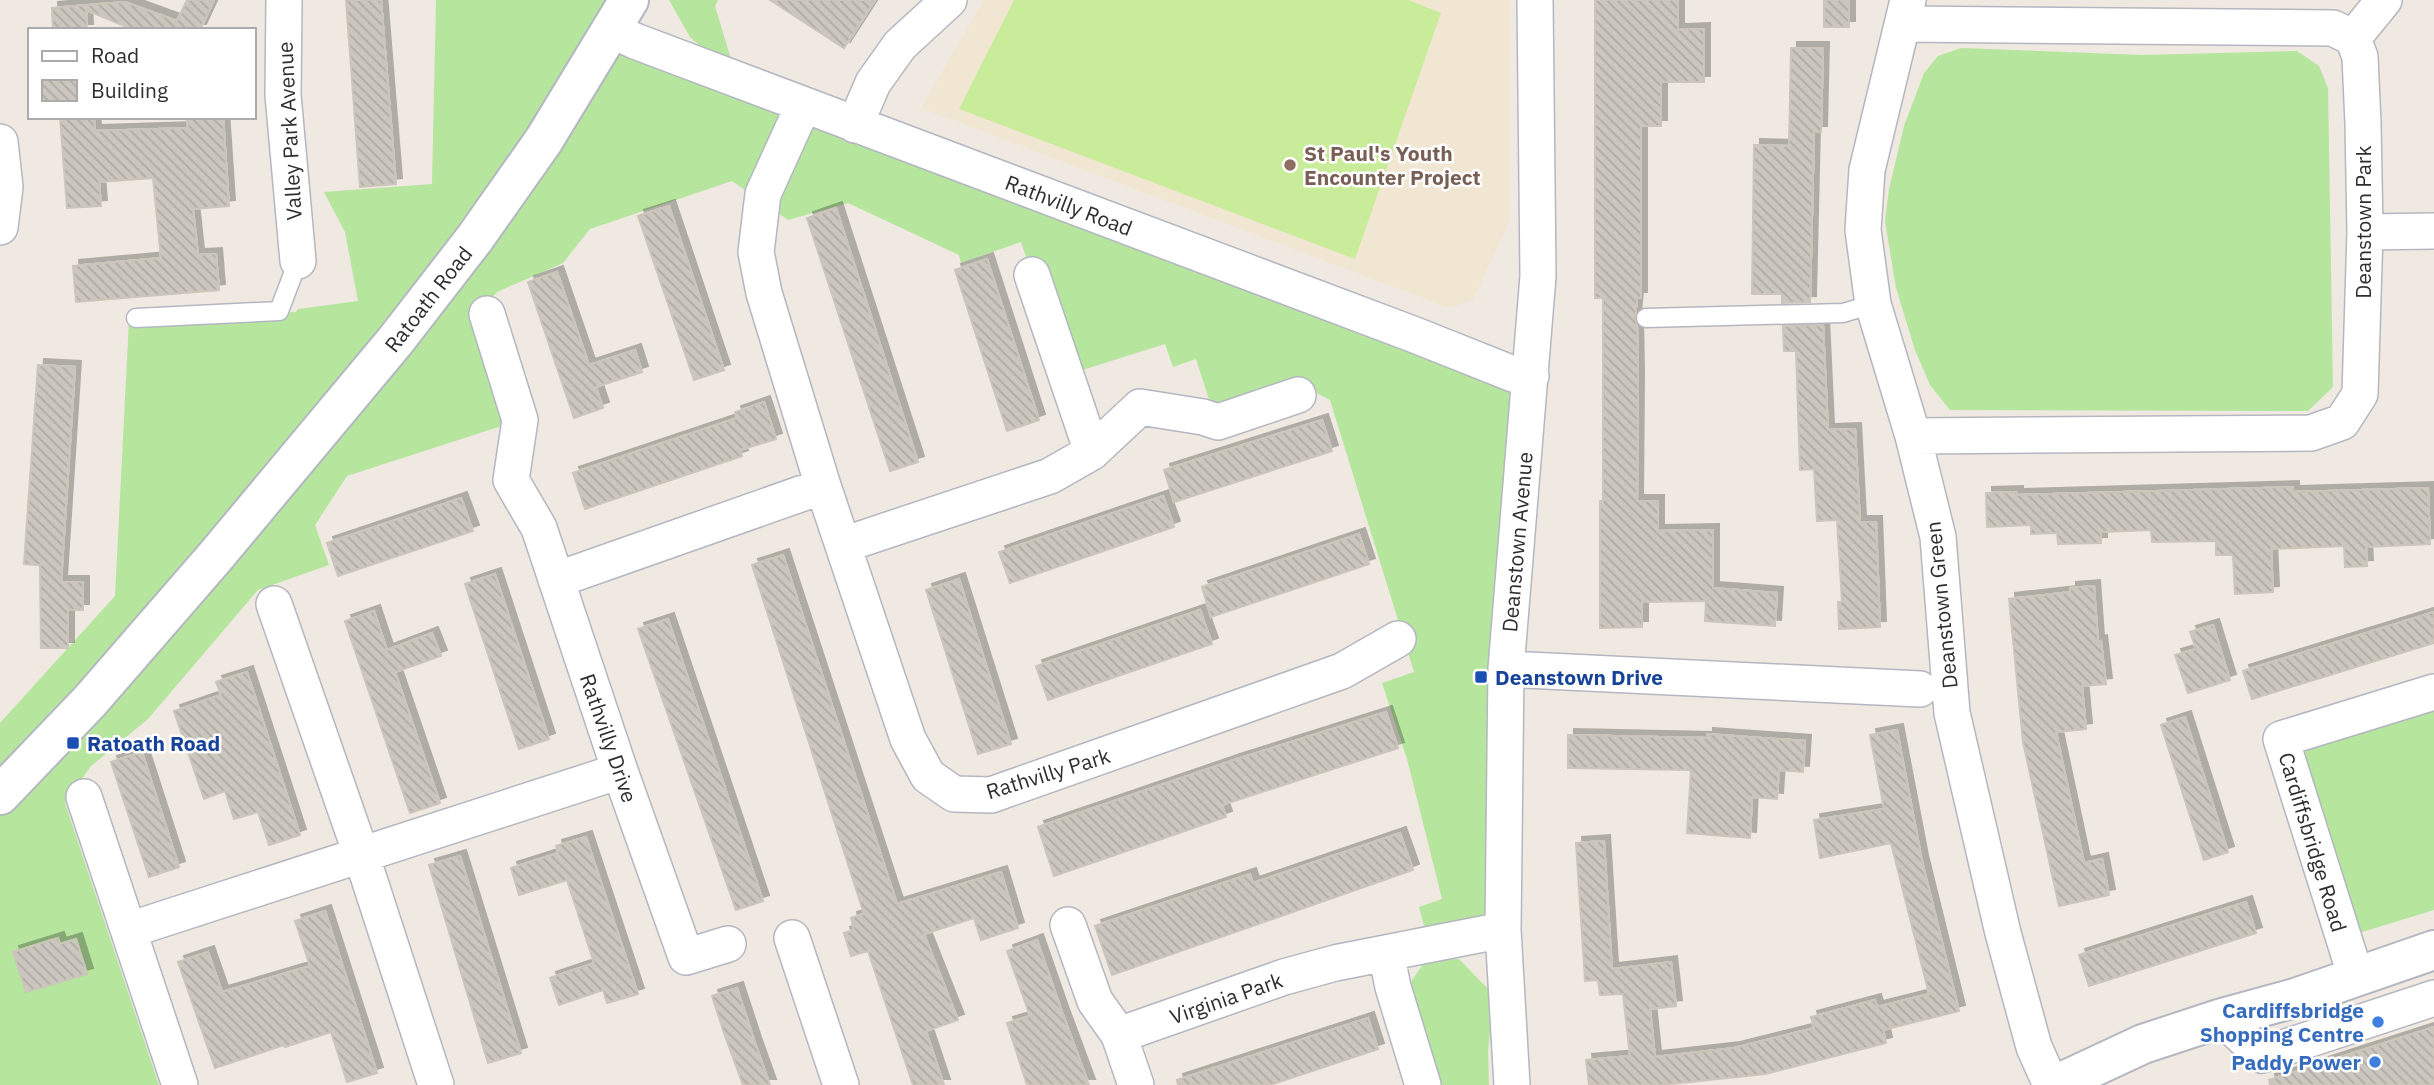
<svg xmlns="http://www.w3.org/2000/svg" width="2434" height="1085" font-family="'IBM Plex Sans',sans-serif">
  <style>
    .education { fill: #f0e6d1 }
    .grass { fill: #b6e59e }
    .pitch { fill: #c9ec9a }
    .building { fill: url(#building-back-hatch); stroke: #cbc5ba; stroke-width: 2; filter: url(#shadow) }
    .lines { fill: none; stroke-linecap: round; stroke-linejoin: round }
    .service-casing { stroke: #b4b7c1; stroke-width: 21 }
    .minor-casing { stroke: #b4b7c1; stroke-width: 38 }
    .tertiary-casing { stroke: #b4b7c1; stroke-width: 42 }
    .secondary-casing { stroke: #b4b7c1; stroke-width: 42 }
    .service { stroke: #fff; stroke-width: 18 }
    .minor { stroke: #fff; stroke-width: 35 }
    .tertiary { stroke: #fff; stroke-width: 38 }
    .secondary { stroke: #fff; stroke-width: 38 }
    .education-dot { fill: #8d6e63; stroke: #fff; stroke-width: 2.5 }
    .transit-dot { fill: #1a4fb4; stroke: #fff; stroke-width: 2.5 }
    .shop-dot { fill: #3f7fe0; stroke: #fff; stroke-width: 2.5 }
    .labels { text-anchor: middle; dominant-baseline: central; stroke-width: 5; stroke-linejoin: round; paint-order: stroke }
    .street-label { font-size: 21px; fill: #2e2e2e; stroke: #fff }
    .education-label { font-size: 21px; font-weight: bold; fill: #785e54; stroke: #fff; text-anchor: start }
    .transit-label { font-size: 21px; font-weight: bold; fill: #164399; stroke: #fff; text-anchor: start }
    .shop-label { font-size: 21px; font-weight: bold; fill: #366cbe; stroke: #fff; text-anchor: end }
  </style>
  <defs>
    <pattern id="building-back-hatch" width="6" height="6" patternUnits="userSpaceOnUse" patternTransform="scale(1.75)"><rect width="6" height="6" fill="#cbc7bf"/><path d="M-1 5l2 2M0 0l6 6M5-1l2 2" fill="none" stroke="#afaba4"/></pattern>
    <filter id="shadow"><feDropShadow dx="6" dy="-6" stdDeviation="0" flood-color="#0004"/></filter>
  </defs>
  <rect width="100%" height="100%" fill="#efe9e1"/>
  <path class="education" d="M984,0H1509V222L1473,300L1449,308L921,108Z"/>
  <path class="grass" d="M436,0H606L543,138L0,784V723L115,596L129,320L296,312L298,309L358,301L345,232L324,192L432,184Z
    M669,0H718L715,6L737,79L690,37Z
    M617,34L1529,377L1502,929L1428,941L1419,907L1442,899L1407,759L1382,683L1414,672L1330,400L1293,381L1212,409L1196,359L1173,367L1165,344L1079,371L1042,259L1028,263L1021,242L961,263L959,255L848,203L788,220L732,181L590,229L563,263L497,292L483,307L520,420L347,476L315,525L329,565L258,590L148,719L91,766L65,803L159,1085H0V789L328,417Z
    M1961,48L2142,55L2297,51L2319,66L2328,88L2333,387L2308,411L1950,410L1930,385L1915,350L1896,288L1885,221L1889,189L1904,126L1924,73L1938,56Z
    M2434,711V910L2359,933L2304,751Z
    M1459,959L1494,995L1488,1051L1489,1085H1428L1410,983L1426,960Z"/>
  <path class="pitch" d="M1014,0H1408L1441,13L1355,259L959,109Z"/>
  <path class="building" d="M187,0H214L200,30H134L86,10L87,30H53L52,8L125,2L177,21Z
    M346,0H381L396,184L360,187Z
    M770,0H875L844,48Z
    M1595,0H1678V30L1704,29V82H1661V126H1641V298H1637L1635,318L1637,325L1638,377L1637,501H1658V531L1713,530V588L1777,593L1775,626L1705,621L1706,601L1642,602V627L1600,628V501H1603V298H1595Z
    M1824,0H1849V27H1824Z
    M1791,48H1823L1821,132H1814L1810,302L1782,303V294H1752L1754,145L1789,146Z
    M60,117H94L95,131L188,128L187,117H223L229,206L193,209L198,255L216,254L219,290L76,302L73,266L161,258L153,178L99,182L101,206L67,208Z
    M669,206L724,370L694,380L638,216Z
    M836,208L918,462L890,471L807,218Z
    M987,259L1039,420L1007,431L955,270Z
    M557,272L589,365L635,350L642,372L596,387L603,408L574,418L528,282Z
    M1823,325L1828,430L1855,429L1860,522H1876L1880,627L1839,629L1838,602H1842L1837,520L1817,521L1814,469L1800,470L1796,351H1784L1783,326Z
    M38,365L75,367L61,582H83V610H68V648H41L40,565L24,564Z
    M764,402L776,439L740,450L742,456L585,509L573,473L737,418L735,412Z
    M1322,420L1332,451L1174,502L1164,470Z
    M2293,487V492L2428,488L2430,544L2366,547L2367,566L2345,567L2344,546L2271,549L2273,592L2235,594L2233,555H2216V541L2152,542L2151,530L2101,532V543L2058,544L2057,533L2031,534V525L1987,527L1986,493L2017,492V495Z
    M1163,496L1174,527L1010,583L999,552Z
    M461,498L473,531L338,576L327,543Z
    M1359,534L1369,564L1211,617L1202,587Z
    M783,555L897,904L1001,872L1018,928L981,940L974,918L924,934L958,1020L926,1031L944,1085H913L868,951L851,956L844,933L854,930L851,918L864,914L752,565Z
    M495,574L549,739L519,749L465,584Z
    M959,579L1011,744L978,754L926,590Z
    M2094,586L2098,642L2101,641L2106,684L2082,686L2086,729L2056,732L2084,863L2102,859L2109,895L2059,906L2023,742L2009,599L2070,592V588Z
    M1200,610L1212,644L1048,700L1036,666Z
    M374,611L387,650L432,633L441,656L395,672L440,803L410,813L345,621Z
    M2434,612V643L2252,699L2243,671Z
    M668,619L763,901L736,910L638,629Z
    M2213,625L2230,680L2188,693L2175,655L2196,649L2190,632Z
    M247,672L300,835L269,845L258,812L234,819L225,791L204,799L174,711L221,695L216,682Z
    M1386,712L1398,748L1222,805L1226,817L1054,876L1038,827L1237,759Z
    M2185,717L2228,852L2204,860L2161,725Z
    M1897,730L1922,861L1959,1011L1883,1030L1886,1043L1765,1074L1662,1085H1589L1586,1060L1630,1056L1623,994L1600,995L1598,980L1585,981L1576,843L1604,841L1612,969L1671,962L1676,1006L1650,1009L1655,1057L1734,1048L1814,1028L1811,1017L1875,1000L1877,1007L1929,994L1891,843L1820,858L1814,820L1884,809L1870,735Z
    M1707,734L1805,741L1803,772L1779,770L1777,799L1752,797L1750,838L1687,833L1691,770L1568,768V735L1707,738Z
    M142,752L179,867L149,877L111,762Z
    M1400,833L1413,870L1112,975L1095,926L1250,874L1253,883Z
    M586,837L638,994L607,1003L603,990L559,1005L550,978L594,963L567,880L519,895L511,868L558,853L556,846Z
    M460,856L521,1053L488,1063L429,865Z
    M2246,902L2256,933L2089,986L2079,955Z
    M325,911L377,1073L347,1082L331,1032L285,1047L284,1045L215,1068L178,962L208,952L222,992L310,966L295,921Z
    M58,938L60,944L76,939L87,974L26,992L13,952Z
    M1037,940L1062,1012L1089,1085H1027L1007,1023L1030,1016L1007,951Z
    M737,988L755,1043L770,1085H743L724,1033L712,996Z
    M1368,1018L1378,1049L1270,1085H1178L1177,1080Z
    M2434,1027V1085H2270L2269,1080Z"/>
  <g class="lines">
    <defs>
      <path id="service" d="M136,318L279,311L298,261
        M1646,318L1843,313L1873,304"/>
      <path id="minor" d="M284,0L283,95L298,261
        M1908,0L1867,170L1863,230L1873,304L1913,436L1938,537L1952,713L2003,933L2034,1047L2051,1085
        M1904,24L2333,28L2353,38L2360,57L2363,123L2365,232L2360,394L2342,422L2311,433L1913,436
        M610,29L635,41L1415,335L1513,374L1531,376
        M2353,38L2384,0
        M803,106L763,194L756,252L764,293L823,486L908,739L928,776L954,794L991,795L1342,671L1398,639
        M855,125L873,83L900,45L949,0
        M0,142L5,187L0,227
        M2365,232L2434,231
        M1032,275L1092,452
        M487,314L520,420L511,480L539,528L620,771L686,957L728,944
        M843,545L1050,476L1092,452L1140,407L1203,417L1218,422L1298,395
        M556,580L823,486
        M274,604L361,854L436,1085
        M1506,669L1920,689
        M84,797L180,1085
        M1068,925L1095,1001L1119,1035L1136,1085
        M129,930L620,771
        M792,938L841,1085
        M1386,953L1393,987L1423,1085
        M2356,977L2281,739L2434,692
        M2222,1018L2262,1055L2434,998
        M1119,1035L1284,977L1335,963L1503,930
        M1512,1085L1503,930L1506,669L1538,276L1535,0"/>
      <path id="tertiary" d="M0,795L90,701L215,557L396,340L475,238L544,140L629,0"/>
      <path id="secondary" d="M2055,1085L2143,1044L2222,1018L2295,998L2434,950"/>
    </defs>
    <use href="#service" class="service-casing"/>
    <use href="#minor" class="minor-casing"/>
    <use href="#tertiary" class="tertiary-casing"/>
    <use href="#secondary" class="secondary-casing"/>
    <use href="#service" class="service"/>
    <use href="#minor" class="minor"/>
    <use href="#tertiary" class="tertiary"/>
    <use href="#secondary" class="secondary"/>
  </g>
  <circle class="education-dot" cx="1290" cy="165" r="7"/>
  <g class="transit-dot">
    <rect x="1474" y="670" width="14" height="14" rx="3.5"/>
    <rect x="66" y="736" width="14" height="14" rx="3.5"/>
  </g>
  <g class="shop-dot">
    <circle cx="2378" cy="1022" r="7"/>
    <circle cx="2375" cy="1062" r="7"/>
  </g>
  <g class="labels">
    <g class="street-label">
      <text transform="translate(289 131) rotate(-93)">Valley Park Avenue</text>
      <text transform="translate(1069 205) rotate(21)">Rathvilly Road</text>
      <text transform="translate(2363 222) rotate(-90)">Deanstown Park</text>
      <text transform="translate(428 299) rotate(-52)">Ratoath Road</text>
      <text transform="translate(1517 542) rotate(-85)">Deanstown Avenue</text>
      <text transform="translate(1941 605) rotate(-96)">Deanstown Green</text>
      <text transform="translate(609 738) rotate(71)">Rathvilly Drive</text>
      <text transform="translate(1048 773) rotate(-17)">Rathvilly Park</text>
      <text transform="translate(2313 842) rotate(73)">Cardiffsbridge Road</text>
      <text transform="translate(1226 998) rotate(-19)">Virginia Park</text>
    </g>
    <g class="education-label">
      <text x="1304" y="153">St Paul's Youth<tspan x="1304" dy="24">Encounter Project</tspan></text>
    </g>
    <g class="transit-label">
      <text x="1495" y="677">Deanstown Drive</text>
      <text x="87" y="743">Ratoath Road</text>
    </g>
    <g class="shop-label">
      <text x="2364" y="1010">Cardiffsbridge<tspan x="2364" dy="24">Shopping Centre</tspan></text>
      <text x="2361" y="1062">Paddy Power</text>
    </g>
  </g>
  <rect x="28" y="28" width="228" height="91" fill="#ffffff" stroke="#ababab" stroke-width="2"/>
  <rect x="42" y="51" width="35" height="10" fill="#ffffff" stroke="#ababab" stroke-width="2"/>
  <text x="91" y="63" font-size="21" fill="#2e2e2e">Road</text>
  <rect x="42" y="80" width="35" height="21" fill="url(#building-back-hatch)" stroke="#ababab" stroke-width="2"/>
  <text x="91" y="98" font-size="21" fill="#2e2e2e">Building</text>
</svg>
